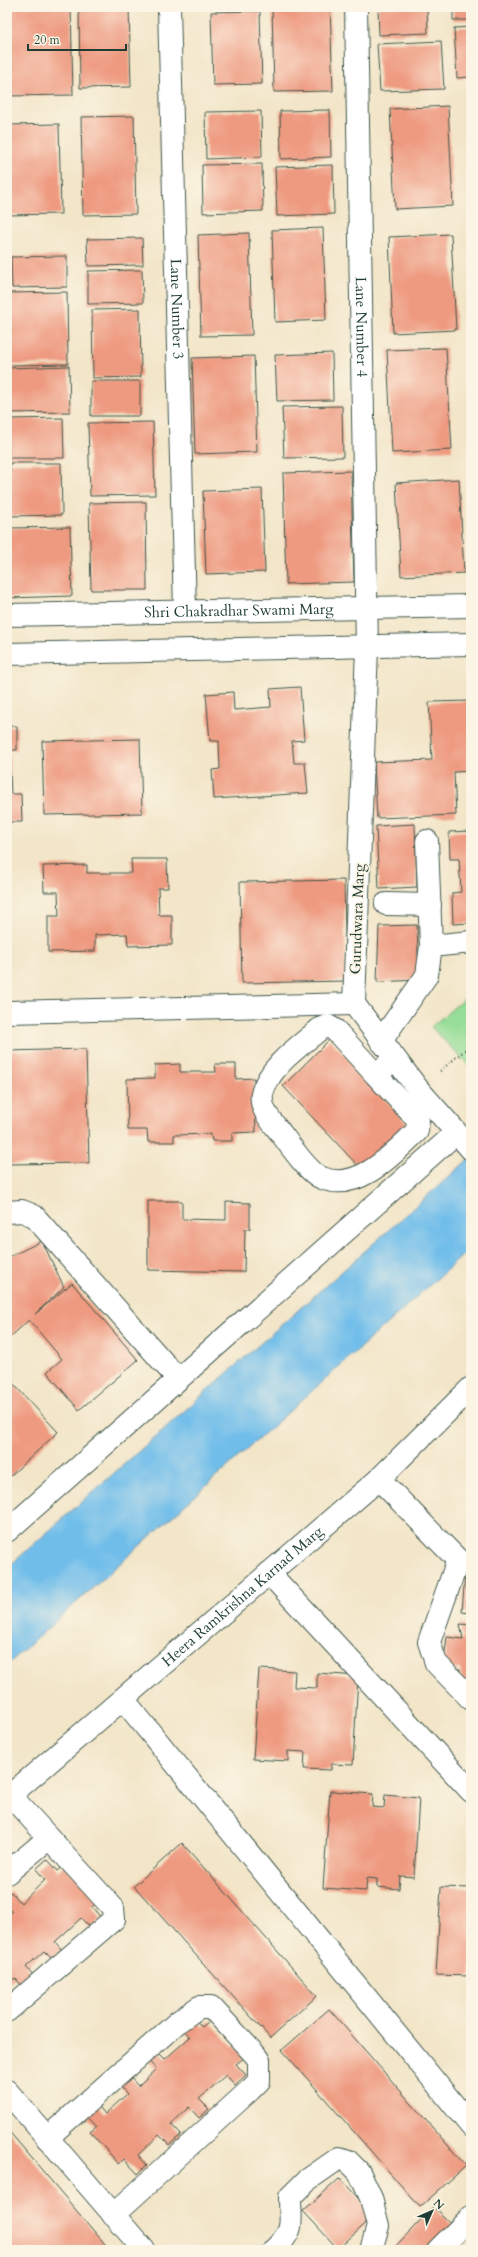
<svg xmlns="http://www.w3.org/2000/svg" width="478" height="2257" font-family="Cardo,serif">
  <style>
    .green { fill: #96dd97; stroke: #5a8d66 }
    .water { fill: #6fbdea; stroke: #477d8f }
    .building { fill: #ee9a80 }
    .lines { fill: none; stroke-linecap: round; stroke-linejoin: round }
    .minor-casing { stroke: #3f564a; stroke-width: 24 }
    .path { stroke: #3f564a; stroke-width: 2.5; stroke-dasharray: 1 3; stroke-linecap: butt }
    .minor { stroke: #fff; stroke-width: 22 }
    .labels { text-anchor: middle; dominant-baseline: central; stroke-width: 3.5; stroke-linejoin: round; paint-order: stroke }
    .street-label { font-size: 15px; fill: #1f3d34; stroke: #fcf5e5 }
  </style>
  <rect width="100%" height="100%" fill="#fcf5e5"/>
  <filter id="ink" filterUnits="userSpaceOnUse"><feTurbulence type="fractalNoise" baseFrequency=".025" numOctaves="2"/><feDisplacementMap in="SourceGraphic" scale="8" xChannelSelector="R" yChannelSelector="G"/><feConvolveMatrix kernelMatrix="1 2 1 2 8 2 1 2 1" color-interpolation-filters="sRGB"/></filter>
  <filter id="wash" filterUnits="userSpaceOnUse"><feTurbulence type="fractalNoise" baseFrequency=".012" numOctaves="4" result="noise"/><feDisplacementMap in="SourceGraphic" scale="16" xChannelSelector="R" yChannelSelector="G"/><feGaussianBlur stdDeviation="0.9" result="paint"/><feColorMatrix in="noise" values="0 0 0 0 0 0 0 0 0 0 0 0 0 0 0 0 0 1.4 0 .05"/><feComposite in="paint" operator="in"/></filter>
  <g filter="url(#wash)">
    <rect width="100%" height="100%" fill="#f2e5c8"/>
    <path class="green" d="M471,993V1068L431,1027Z"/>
    <path class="water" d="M471,1157V1248L7,1665V1568Z"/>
    <g id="blocks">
      <path class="building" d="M7,7H71L73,95L8,96Z
        M79,7H129L131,87L80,88Z
        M272,7H330L333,91L274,92Z
        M378,7H427L428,33L379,35Z
        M453,7H471V20H453Z
        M260,11L262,84L213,85L211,12Z
        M471,27V77L457,78L454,28Z
        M441,41L444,89L380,91L377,44Z
        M448,106L453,206L395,209L390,109Z
        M330,110L331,157L281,159L280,111Z
        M261,111L262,157L206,159L205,112Z
        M134,116L136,214L83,215L81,117Z
        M59,124L61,214L7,215V125Z
        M262,164L263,211L203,213L202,165Z
        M333,165L334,214L277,216L275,167Z
        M323,228L326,320L275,322L272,230Z
        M249,233L252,335L201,336L198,235Z
        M451,234L456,330L393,333L389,237Z
        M142,238L143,265L88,266L87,239Z
        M67,256V287L12,288L11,257Z
        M142,270L143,303L88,304V271Z
        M67,292L68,364L8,365L7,293Z
        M140,309L141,377L93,378L92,310Z
        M446,348L452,450L392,453L387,350Z
        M332,353L333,400L277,401L275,355Z
        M254,356L257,452L195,454L192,358Z
        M69,366L70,412L9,413L8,368Z
        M91,381H140V416H91Z
        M342,406L343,457L284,458L282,407Z
        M63,418L64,458H9L8,419Z
        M153,422L155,495L90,496L88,423Z
        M10,463H61L62,515L11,516Z
        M351,471L354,582L286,584L283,473Z
        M459,479L464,573L401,576L396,483Z
        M262,489L265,572L206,574L203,491Z
        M146,502L147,590H91L89,503Z
        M70,527L72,596L7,598V528Z
        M300,687L304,740L292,741L294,763H305L308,793L214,799L212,770L220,769L219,741H210L206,694L233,692L234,710L271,707L270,689Z
        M471,701V771L454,772L456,815L377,818L374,762L432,760L429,702Z
        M7,726H17V750H9L11,794H21L22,822H7Z
        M140,739L142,813L44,815L42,741Z
        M415,824L417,887L379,889L376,826Z
        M471,831V863H469L471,923L453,924L452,893L461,892L459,859H450L449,832Z
        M131,859H167L168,888H158L159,915H172V945L128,946L127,934L95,935V951L48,952V916H59L58,892H44L43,866L87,865V873H132Z
        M344,880L346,981L242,983L240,882Z
        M417,925L419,980L377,982L379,926Z
        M330,1039L409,1126L361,1169L283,1086Z
        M86,1049L89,1163L7,1164V1051Z
        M180,1064V1072H216L215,1064H236V1079L254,1078L256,1132L232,1133V1141H212L211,1134L174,1135V1142H148L147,1130H128L127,1079L155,1078V1065Z
        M148,1201H182V1219L226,1220V1202L250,1203V1229H245L244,1272L148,1270Z
        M42,1241L64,1287L35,1314L72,1283L138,1360L79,1410L47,1372L62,1359L29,1320L7,1340V1258Z
        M7,1377L58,1432L7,1479Z
        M465,1574L471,1575V1613L462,1612Z
        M460,1624L471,1625V1680L461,1681L460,1669L443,1667L447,1637L463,1639Z
        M259,1669L295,1671L294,1687L317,1688V1673L358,1676L353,1765L331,1764V1770L304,1769L305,1752L288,1751V1761L253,1759Z
        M330,1791L373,1794L372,1807L384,1808L385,1795L419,1798L414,1877L400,1876L399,1889L377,1887V1879L367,1878L366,1891L323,1888Z
        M182,1843L317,1996L270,2038L134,1886Z
        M47,1859L58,1871L65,1864L98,1901L92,1907L101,1918L90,1928L81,1918L55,1942L64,1952L54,1961L44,1951L26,1967L36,1978L24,1988L15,1978L7,1985V1916L12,1912L7,1907V1895L11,1892L21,1903L45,1880L36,1869Z
        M441,1887L471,1888V1976L436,1975Z
        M329,2009L466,2166L420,2207L282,2050Z
        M191,2015L202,2027L209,2021L244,2058L236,2064L246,2075L235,2085L226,2075L199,2099L209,2109L199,2118L189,2107L171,2124L181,2135L169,2145L159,2135L138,2155L147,2165L138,2174L124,2159L119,2164L90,2132L96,2127L84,2114L96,2103L105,2114L127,2094L117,2083L127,2074L138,2086L156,2069L145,2057L155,2049L165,2059L190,2037L180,2026Z
        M7,2129L110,2250H8Z
        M340,2178L374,2216L338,2249L303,2211Z
        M433,2207L455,2227L427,2250H392Z"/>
    </g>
  </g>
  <g filter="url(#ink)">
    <use href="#blocks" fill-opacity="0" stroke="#3f564a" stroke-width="1"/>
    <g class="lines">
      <defs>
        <g id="minor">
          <path id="s1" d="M169,7L185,611"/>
          <path id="s2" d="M356,7L367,647L354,1004L418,1089L471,1149"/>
          <path id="s3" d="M7,615L471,606"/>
          <path d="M7,654L471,644"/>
          <path d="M386,904L430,905"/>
          <path d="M431,946L471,942"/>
          <path d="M7,1012L354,1004"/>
          <path d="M381,1041L427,975L431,946L427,841"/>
          <path d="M376,1075L418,1120L417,1131C394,1153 358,1193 322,1178C310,1174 291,1147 283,1136C275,1125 259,1110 262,1094C268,1067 300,1046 320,1029L328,1026L335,1030L376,1075L394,1059"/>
          <path d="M7,1212L22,1211L34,1216L178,1379"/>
          <path d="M379,1479L458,1560"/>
          <path d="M7,1531L456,1133"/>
          <path d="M458,1560L429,1642L436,1663L471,1699"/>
          <path d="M269,1573L471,1791"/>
          <path d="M123,1699L471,2126"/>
          <path id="s4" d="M7,1798L379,1479L471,1388"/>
          <path d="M7,1873L49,1838"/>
          <path d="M7,2011L114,1919L113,1908L10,1795"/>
          <path d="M7,2091L144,2250"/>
          <path d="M47,2138L179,2021L199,2007H211L259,2059V2081L250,2090L113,2215"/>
          <path d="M274,2250C296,2228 290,2225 290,2197L306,2181L339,2158L348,2161L359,2172L371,2198L378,2226L371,2250"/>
          <path d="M438,2250L471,2217"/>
        </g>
      </defs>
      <use href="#minor" class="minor-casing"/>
      <path class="path" d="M440,1071L471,1045"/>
      <use href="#minor" class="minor"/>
    </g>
  </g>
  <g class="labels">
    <g class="street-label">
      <text stroke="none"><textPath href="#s1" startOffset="302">Lane Number 3</textPath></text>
      <text stroke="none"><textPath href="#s2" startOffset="320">Lane Number 4</textPath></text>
      <text stroke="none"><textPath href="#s3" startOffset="232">Shri Chakradhar Swami Marg</textPath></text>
      <text transform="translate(357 919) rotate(-88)">Gurudwara Marg</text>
      <text stroke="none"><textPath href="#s4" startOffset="310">Heera Ramkrishna Karnad Marg</textPath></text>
    </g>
  </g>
  <rect width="478" height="2257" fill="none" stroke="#fcf5e5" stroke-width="24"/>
  <g transform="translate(432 2211) rotate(45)" stroke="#fcf5e5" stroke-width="3" paint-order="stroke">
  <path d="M0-3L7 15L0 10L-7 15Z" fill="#1f3d34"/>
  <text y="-6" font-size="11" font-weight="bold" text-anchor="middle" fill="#1f3d34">N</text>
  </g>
  <path d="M28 44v6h98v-6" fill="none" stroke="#1f3d34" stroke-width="2"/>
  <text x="34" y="44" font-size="12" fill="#1f3d34" stroke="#fcf5e5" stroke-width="3" paint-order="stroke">20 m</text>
</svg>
